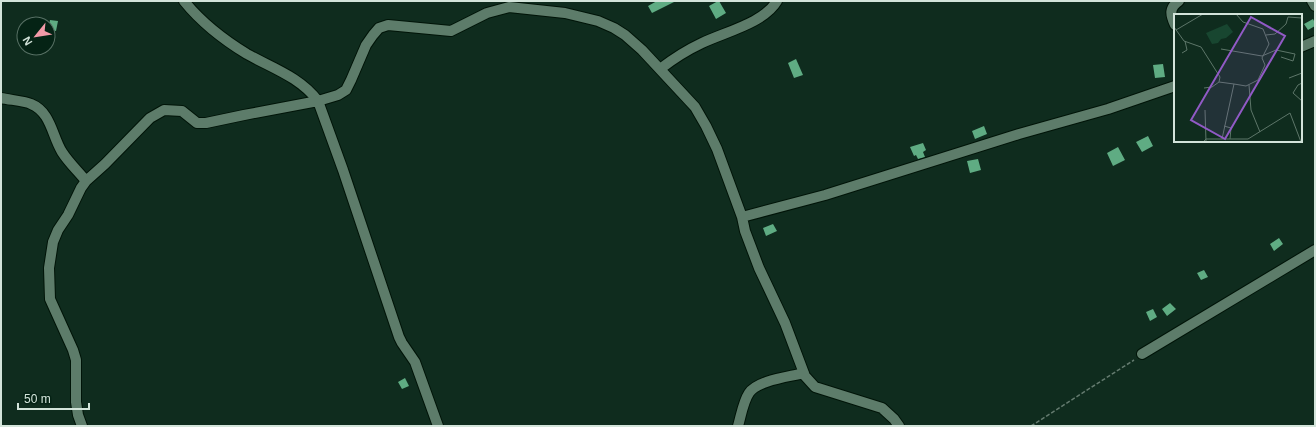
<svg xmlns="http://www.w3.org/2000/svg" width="1316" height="427" font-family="Helvetica,sans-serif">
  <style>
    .building { fill: #5fac83 }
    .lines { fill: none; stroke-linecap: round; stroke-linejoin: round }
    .minor-casing { stroke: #001408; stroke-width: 12 }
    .path { stroke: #647b6f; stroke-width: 1.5; stroke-dasharray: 4 2; stroke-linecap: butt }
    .minor { stroke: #5d7c6a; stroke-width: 10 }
    .inset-road { fill: none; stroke: #5d7669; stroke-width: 1 }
    .view { fill: #915ac6; fill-opacity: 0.15; stroke: #915ac6; stroke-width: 2 }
    .inset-edge { fill: none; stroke: #d3e4da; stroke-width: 2 }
  </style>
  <rect width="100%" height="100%" fill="#0f2c1e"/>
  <path class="building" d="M657,1H676L652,13L648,6Z
    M718,1H719L726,13L716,19L709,6Z
    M1313,19L1315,23V26L1308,30L1304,24Z
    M50,20L58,21L56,31L48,30Z
    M796,59L803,75L794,78L788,63Z
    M1163,64L1165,77L1155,78L1153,65Z
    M984,126L987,134L975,139L972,131Z
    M1148,136L1153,146L1142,152L1136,142Z
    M923,143L926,150L923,152L925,157L918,159L916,155L914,156L910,147Z
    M1118,147L1125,160L1113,166L1107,153Z
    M978,159L981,170L970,173L967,161Z
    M773,224L777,231L766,236L763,228Z
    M1279,238L1283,244L1274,251L1270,244Z
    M1204,270L1208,277L1201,280L1197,273Z
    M1170,303L1176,309L1167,316L1162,309Z
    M1153,309L1157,317L1150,321L1146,312Z
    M405,378L409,386L402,389L398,382Z"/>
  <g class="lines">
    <defs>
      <path id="minor" d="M184,1C201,22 224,40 247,54C272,68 300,77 318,101L343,170L399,337L402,343L415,362L438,426
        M1312,1L1315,6
        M1175,25C1170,14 1169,8 1179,1
        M1301,47L1315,41
        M660,69C673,59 687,50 702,43C725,32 764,23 777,1
        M1,98C10,100 25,101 31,104C51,112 52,136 62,152C69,163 78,171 86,181
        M1142,354L1315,250
        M82,426L78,415L76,402V360L73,350L50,299L49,268L53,242L58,230L68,215L81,188L86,181L105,164L150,118L164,110L182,111L197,123H206L244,115L318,101L338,95L346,90L351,80L366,45L373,35L379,28L388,25L451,31L487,13L509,7L565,13L598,21L614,28L625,35L642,50L695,107L706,126L717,149L742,217
        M738,426C741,416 743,402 749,393C758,380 789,377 804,373
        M899,426L894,419L882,408L815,387L805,376L785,323L759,268L745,231L742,217L825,195L1019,134L1108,109L1175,86"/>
    </defs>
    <use href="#minor" class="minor-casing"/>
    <path class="path" d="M1031,426L1134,360"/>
    <use href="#minor" class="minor"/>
  </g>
  <g transform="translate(1174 14)">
    <rect width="128" height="128" fill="#0f2c1e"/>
    <path d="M53,10L59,18L52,24L47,25L44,29L38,30L32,19Z" fill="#184630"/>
    <path class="inset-road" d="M0,13L10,27L27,33L46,63L45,68M2,16L29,0M92,21L101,20L112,10L114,3L128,4M47,35L88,42L102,36L121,40M8,39L13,36L11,27M107,43L119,47L121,40M115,64L128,59M128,69L124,71L119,79L128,87M60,70L72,72L84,66L91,51L88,44L95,30L89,15L69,8L62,0M75,71L77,96L86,118M30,74L38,73L45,68L60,70L48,125H74L116,99L127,128M31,96L32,128M50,112L57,114L56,125M29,128L32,125H48"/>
    <path class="view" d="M77,3L111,22L51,125L17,106Z"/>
    <rect width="128" height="128" class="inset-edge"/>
  </g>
  <rect width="1316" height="427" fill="none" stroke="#d3e4da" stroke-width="4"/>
  <g transform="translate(36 36) rotate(240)"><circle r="19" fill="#052315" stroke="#577064"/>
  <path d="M0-3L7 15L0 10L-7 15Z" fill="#f39aa8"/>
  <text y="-6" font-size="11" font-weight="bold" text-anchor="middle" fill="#d3e4da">N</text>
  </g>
  <path d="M18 403v6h71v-6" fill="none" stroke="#d3e4da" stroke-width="2"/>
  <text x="24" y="403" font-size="12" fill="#d3e4da" stroke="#052315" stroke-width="3" paint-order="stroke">50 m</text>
</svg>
